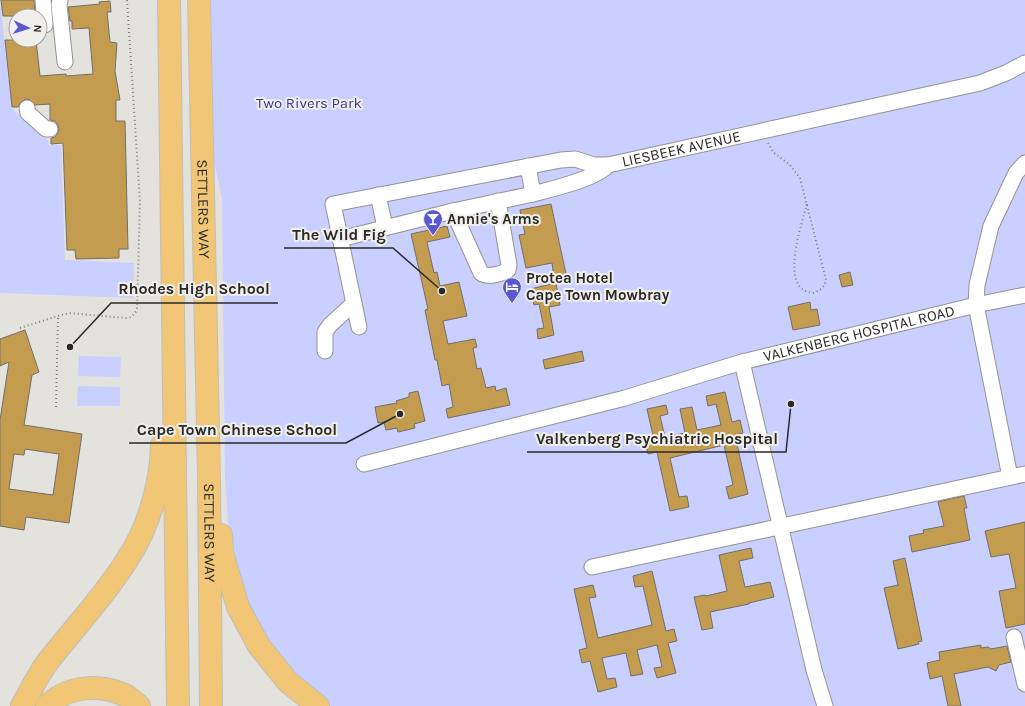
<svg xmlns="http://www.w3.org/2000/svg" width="1025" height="706" font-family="Karla,sans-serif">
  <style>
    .green { fill: #c9cfff }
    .building { fill: #c49c50; stroke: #716f6b; fill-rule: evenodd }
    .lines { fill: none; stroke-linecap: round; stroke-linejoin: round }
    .minor-casing { stroke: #969390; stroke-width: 17 }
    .highway-casing { stroke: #bfbfbe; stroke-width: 24 }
    .path { stroke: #82817d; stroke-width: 2; stroke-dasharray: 1 3; stroke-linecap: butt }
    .minor { stroke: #fff; stroke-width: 15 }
    .highway { stroke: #f1c676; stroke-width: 22 }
    .labels { text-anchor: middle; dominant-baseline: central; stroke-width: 4; stroke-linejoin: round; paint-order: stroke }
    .park-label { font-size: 15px; fill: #3a398d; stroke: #f1efeb }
    .street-label { font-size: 15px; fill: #2b2a28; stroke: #f1efeb }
    .poi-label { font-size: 15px; font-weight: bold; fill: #2b2a28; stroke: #f1efeb; text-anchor: start }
    .leader { fill: none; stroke: #2b2a28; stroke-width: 1.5 }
    .callout-dot { fill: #2b2a28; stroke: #f1efeb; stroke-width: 1.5 }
    .callout-label { font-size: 16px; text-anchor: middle; font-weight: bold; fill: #2b2a28; stroke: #f1efeb; stroke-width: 4; stroke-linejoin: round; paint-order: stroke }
  </style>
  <rect width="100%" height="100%" fill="#e4e2dd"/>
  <path class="green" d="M0,0L12,109L48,140L49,145H61L65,260L134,263L133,298L0,293Z
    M208,0H1025V706H331L321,699L276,656L240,588L229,535L225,478L222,198L201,104Z
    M79,356L121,357L120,377L78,376Z
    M78,386L120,387V406H77Z"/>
  <path class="building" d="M1,0H34L35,16H3Z
    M110,1L111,12H107L110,42L117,43L115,71L120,100H116V121H125L128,249H119V258L76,259L75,250H67L63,143L51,144V138L55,137L58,133L59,129L58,125L55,121L50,120V104L35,105L30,100L26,99L21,102L18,107H12L5,40H36L40,76L66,74V76L93,74L89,28L72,29V21H70L68,7L100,4L99,2Z
    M551,204L566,274L554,277L552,263L526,268L519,235L525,234L520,210Z
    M447,226L450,237L427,242L434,273L437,272L440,286L459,282L467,316L443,321L448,344L475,339L477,347L473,348L477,369L481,368L486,388L495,386L496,391L506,388L510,405L448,418L446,409L453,407L449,384L442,386L437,360H435L425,310L428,309L411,234Z
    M850,272L853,285L842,287L839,275Z
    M556,283L560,305L549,307L554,335L538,339L537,329L544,328L539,304L534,305L530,289Z
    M810,302L811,310L817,309L820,325L793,330L788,307Z
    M25,330L39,372L32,375L24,425L82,434L69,523L26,517L24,530L0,526V420L9,362L0,366V339ZM25,449L59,454L53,495L9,489L14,454L24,455Z
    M582,351L584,361L545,369L543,360Z
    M418,391L425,421L414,424L415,428L398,432L397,428L386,430L384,422L378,423L375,407L397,403L396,401L409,397V393Z
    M725,392L732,422L740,420L743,433L735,435L748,494L729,499L726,487L733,485L724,445L670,458L679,497L687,496L689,507L670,511L657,452L648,454L645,442L654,440L647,409L666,405L668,414L660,416L665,437L685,433L680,409L692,407L697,430L721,425L716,404L708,406L706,396Z
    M964,496L967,508H964L970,540L912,552L909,536L924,533L923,530L944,526L938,502Z
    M1025,522V624L1006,628L999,591L1016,588L1009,554L991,557L985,531Z
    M751,548L753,558L739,561L745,587L770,582L774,597L749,603V604L710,612L713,628L702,630L694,597L705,595L706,596L727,591L719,555Z
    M905,558L922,641L918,642L919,644L898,649L884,588L898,585L893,561Z
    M652,571L666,631L674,629L677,641L668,643L676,673L657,678L654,668L662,667L657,645L637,650L643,674L631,676L626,653L602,658L607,679L615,678L617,687L598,692L590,661L582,663L579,650L587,648L574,589L593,585L596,597L589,598L598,638L652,625L643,586L635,587L633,576Z
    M981,645V648L988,647L991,649L1007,646L1011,662L999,665L996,671L988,667L954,674L961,706H948L942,676L930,679L927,663L940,660L939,652Z"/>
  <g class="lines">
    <defs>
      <g id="minor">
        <path d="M60,0L59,5L65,62"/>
        <path d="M40,26L45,25L43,0"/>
        <path d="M27,108L28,113L46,129H50"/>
        <path d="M533,194C552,189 596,179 608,165"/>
        <path d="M378,195L385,227"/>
        <path d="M453,211L481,273C487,278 502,274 508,270L509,265L498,201"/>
        <path d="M340,239L453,211L533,194L528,166"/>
        <path id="s1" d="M359,327L333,204L561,160L575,159L594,165H608L980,83L1006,73L1025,63"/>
        <path d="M325,351V332L330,325L354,303"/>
        <path d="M742,362L814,670L825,706"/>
        <path id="s2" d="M364,464L625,398L742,362L976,305L1025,295"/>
        <path d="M1010,477L976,305L977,285L991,226L1016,173L1025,163"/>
        <path d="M592,567L1025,474"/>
        <path d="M1014,637L1025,684"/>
      </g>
      <g id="highway">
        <path d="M169,0L178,706"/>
        <path id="s3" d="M199,0L209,479L211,706"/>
        <path d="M221,535L222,553L238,607L259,646L288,682L318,706"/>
        <path d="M22,706C30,692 37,677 46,664C73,629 104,597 127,560C149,527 161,484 162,445"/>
        <path d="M47,706C66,687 97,683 122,694C128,696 134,702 139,706"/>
      </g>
    </defs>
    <use href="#minor" class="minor-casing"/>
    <use href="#highway" class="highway-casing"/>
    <path class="path" d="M768,143L773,152L790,165L800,178L826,280C825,287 820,291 813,293C777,290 803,222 807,203
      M20,328L58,316L69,313L126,318C132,318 135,314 137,309L140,202L127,0
      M56,407L58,316"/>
    <use href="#minor" class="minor"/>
    <use href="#highway" class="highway"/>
  </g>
  <defs>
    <symbol id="bar-pin" viewBox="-11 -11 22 30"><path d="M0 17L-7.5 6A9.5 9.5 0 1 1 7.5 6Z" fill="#5a58d0" stroke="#f1efeb"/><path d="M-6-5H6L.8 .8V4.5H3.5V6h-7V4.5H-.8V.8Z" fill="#fff"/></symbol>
    <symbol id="hotel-pin" viewBox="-11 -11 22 30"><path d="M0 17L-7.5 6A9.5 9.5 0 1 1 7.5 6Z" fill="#5a58d0" stroke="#f1efeb"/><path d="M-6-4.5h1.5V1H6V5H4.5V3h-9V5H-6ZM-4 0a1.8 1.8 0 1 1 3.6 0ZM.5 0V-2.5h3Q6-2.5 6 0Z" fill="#fff"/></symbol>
  </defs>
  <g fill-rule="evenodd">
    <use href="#bar-pin" x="422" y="208" width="22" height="30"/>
    <use href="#hotel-pin" x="501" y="276" width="22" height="30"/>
  </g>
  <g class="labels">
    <g class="park-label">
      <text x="309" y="103">Two Rivers Park</text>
    </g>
    <g class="street-label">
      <text stroke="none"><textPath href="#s1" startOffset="481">LIESBEEK AVENUE</textPath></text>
      <text stroke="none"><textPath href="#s3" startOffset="209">SETTLERS WAY</textPath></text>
      <text stroke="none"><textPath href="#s2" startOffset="512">VALKENBERG HOSPITAL ROAD</textPath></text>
      <text stroke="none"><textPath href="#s3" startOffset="533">SETTLERS WAY</textPath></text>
    </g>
    <g class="poi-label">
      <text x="447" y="219">Annie's Arms</text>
      <text x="526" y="278">Protea Hotel<tspan x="526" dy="17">Cape Town Mowbray</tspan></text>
    </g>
  </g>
  <path class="leader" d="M442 291L393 248H284M70 347L111 303H278M400 414L346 443H129M791 404L786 452H527"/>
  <g class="callout-dot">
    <circle cx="442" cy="291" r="4"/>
    <circle cx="70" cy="347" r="4"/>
    <circle cx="400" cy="414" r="4"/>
    <circle cx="791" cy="404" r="4"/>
  </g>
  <g class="callout-label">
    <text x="339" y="240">The Wild Fig</text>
    <text x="194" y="294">Rhodes High School</text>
    <text x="237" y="435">Cape Town Chinese School</text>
    <text x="657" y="444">Valkenberg Psychiatric Hospital</text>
  </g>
  <g transform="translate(28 28) rotate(94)"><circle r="19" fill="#f1efeb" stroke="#a2a09d"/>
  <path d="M0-3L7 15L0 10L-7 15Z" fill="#5a58d0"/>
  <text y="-6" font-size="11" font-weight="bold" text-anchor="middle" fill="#2b2a28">N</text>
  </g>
</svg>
